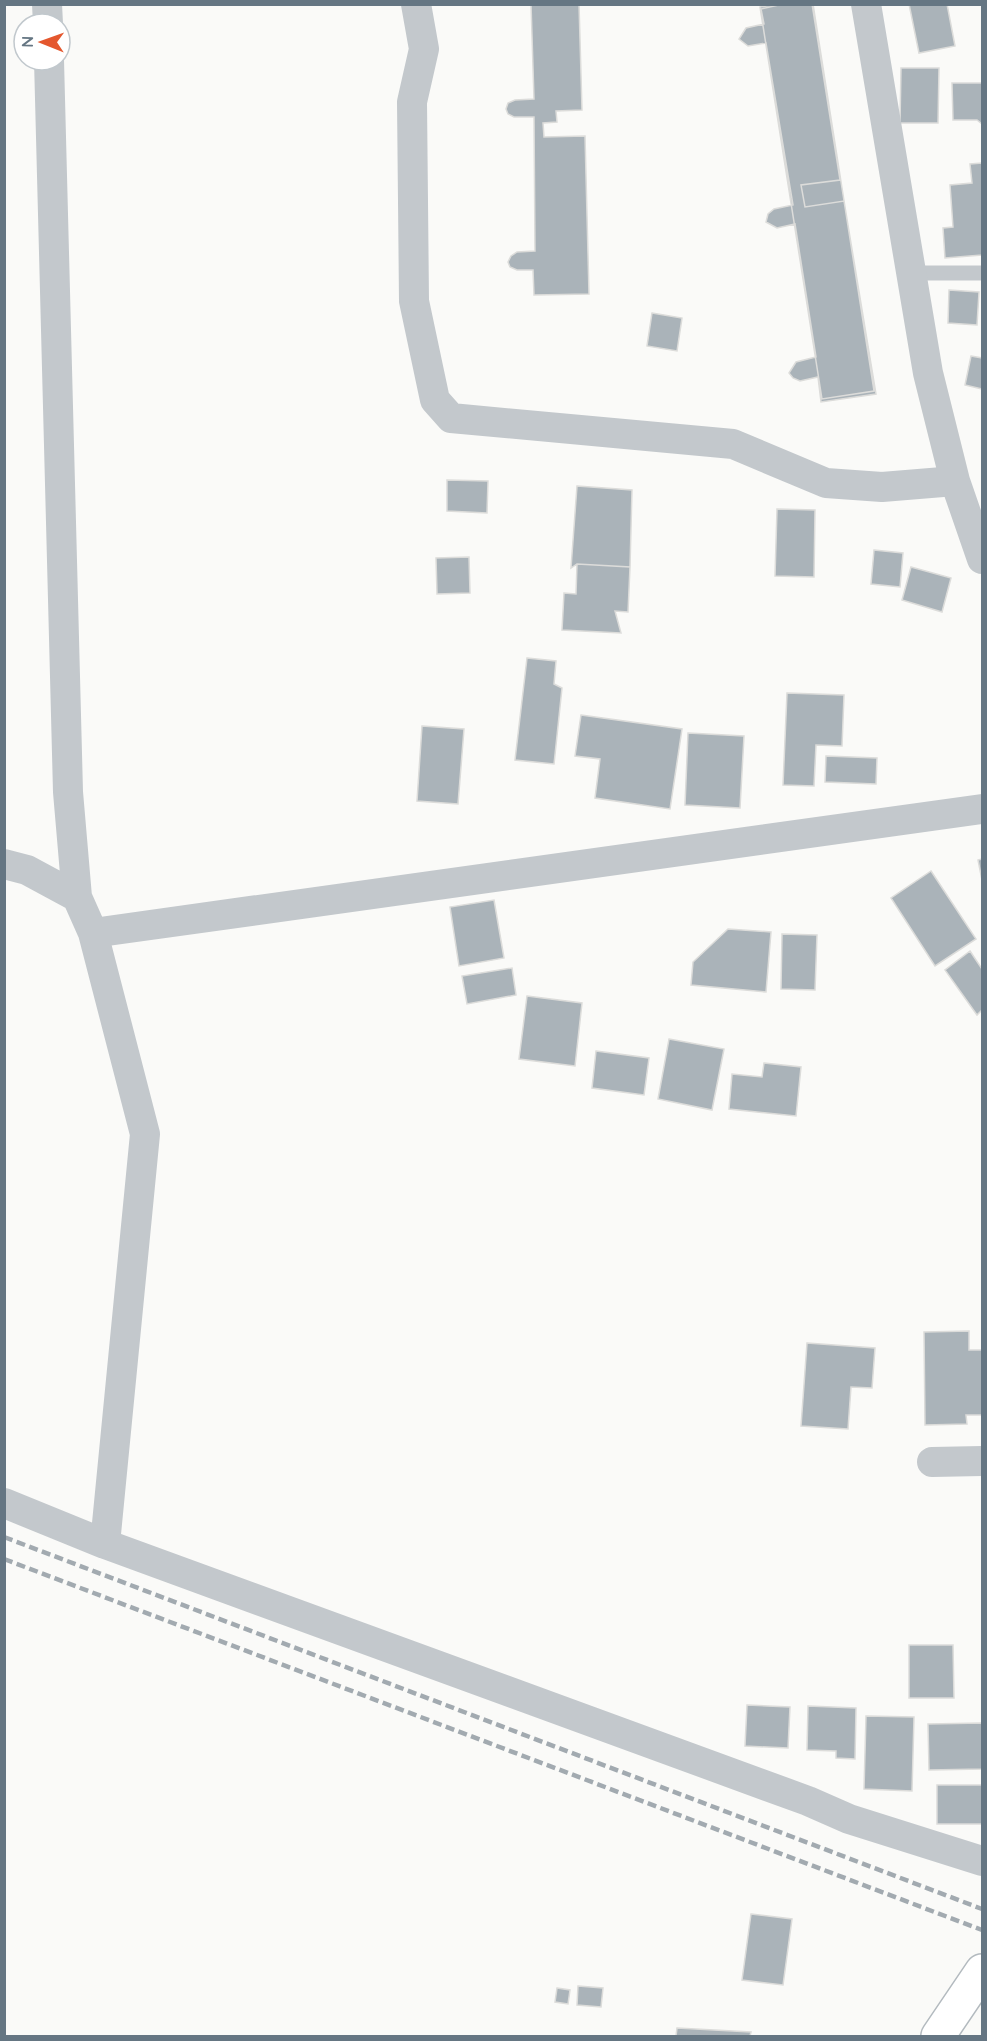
<svg xmlns="http://www.w3.org/2000/svg" width="987" height="2041" font-family="Quicksand,sans-serif">
  <style>
    .building { fill: #aab3b9; stroke: #dcdcda; stroke-width: 1.5 }
    .lines { fill: none; stroke-linecap: round; stroke-linejoin: round }
    .secondary-casing { stroke: #b3babf; stroke-width: 36 }
    .service { stroke: #c3c8cc; stroke-width: 15 }
    .minor { stroke: #c3c8cc; stroke-width: 30 }
    .secondary { stroke: #fff; stroke-width: 33 }
    .rail { stroke: #a2aab0; stroke-width: 4.5; stroke-dasharray: 9 4.5; stroke-linecap: butt }
  </style>
  <rect width="100%" height="100%" fill="#fafaf8"/>
  <path class="building" d="M531,4H579L582,110L556,111L557,122L543,123L544,137L585,136L589,294L534,295L533,270H517L510,267L508,262L511,256L517,252L535,251L534,117H514L508,114L506,109L508,103L515,100L534,99Z
    M778,4H813L874,391L822,399L760,7Z
    M783,4H812L840,180L801,185L805,207L844,201L876,394L821,402L818,377L800,381L793,378L789,373L796,362L816,357L795,224L777,228L766,222L768,214L774,209L793,205L766,43L748,46L739,39L746,28L764,24L761,9Z
    M909,4H947L955,46L919,53Z
    M901,68H939L938,123H900Z
    M952,83H982V124L977,120H953Z
    M982,163V255L945,258L943,228L953,227L950,185L972,183L970,164Z
    M949,290L979,292L977,325L948,323Z
    M652,313L682,318L677,351L647,346Z
    M971,356L982,358V389L965,385Z
    M447,480L488,481L487,513L447,511Z
    M577,486L632,490L630,567L577,564L571,568Z
    M777,509L815,510L814,577L775,576Z
    M874,550L903,553L900,587L871,584Z
    M469,557L470,593L437,594L436,558Z
    M577,564L630,567L628,612L615,611L621,633L562,630L564,593L576,594Z
    M911,567L951,578L942,612L902,600Z
    M527,658L556,661L554,684L562,688L554,764L515,760Z
    M787,693L844,695L842,746L816,745L814,786L783,785Z
    M581,715L682,729L670,809L595,798L600,759L575,756Z
    M422,726L464,729L458,804L417,801Z
    M688,733L744,736L740,808L685,805Z
    M826,756L877,758L876,784L825,782Z
    M982,859V880L978,860Z
    M931,871L976,939L935,966L891,898Z
    M494,900L504,958L459,966L450,907Z
    M728,929L771,932L766,992L691,985L693,962Z
    M782,934L817,935L815,990L781,989Z
    M970,951L982,969V1010L977,1015L945,970Z
    M512,968L516,995L467,1004L462,976Z
    M527,996L582,1003L575,1066L519,1059Z
    M669,1039L724,1049L712,1110L658,1099Z
    M596,1051L649,1058L644,1095L592,1088Z
    M764,1063L801,1067L796,1116L729,1109L732,1074L762,1077Z
    M969,1331V1350H982V1415H966L967,1424L925,1425L924,1332Z
    M807,1343L875,1348L872,1388L851,1387L848,1429L801,1426Z
    M909,1645H953L954,1698H909Z
    M747,1705L790,1707L788,1748L745,1746Z
    M808,1706L856,1708L855,1759L836,1758V1751L807,1750Z
    M866,1716L914,1717L912,1791L864,1789Z
    M982,1723V1769L929,1770L928,1724Z
    M937,1785H982V1824H937Z
    M751,1914L792,1919L783,1985L742,1980Z
    M578,1986L603,1988L601,2007L577,2005Z
    M557,1988L570,1990L568,2004L555,2002Z
    M677,2028L751,2032L750,2036H676Z"/>
  <g class="lines">
    <defs>
      <path id="secondary" d="M938,2036L982,1971"/>
    </defs>
    <use href="#secondary" class="secondary-casing"/>
    <path class="service" d="M911,273H982"/>
    <path class="minor" d="M47,4L48,24
      M416,4L424,49L412,102L414,301L435,400L451,418L733,444L826,483L882,487L955,481
      M866,4L928,373L955,481L982,559
      M49,60L68,792L77,897L93,933L145,1134L105,1544
      M4,864L27,870L77,897
      M93,933L982,809
      M932,1462L982,1461
      M4,1503L105,1544L808,1801L849,1819L982,1861"/>
    <use href="#secondary" class="secondary"/>
    <path class="rail" d="M4,1537L982,1909
      M4,1559L982,1930"/>
  </g>
  <rect width="987" height="2041" fill="none" stroke="#657683" stroke-width="12"/>
  <g transform="translate(42 42) rotate(271)"><circle r="28" fill="#ffffff" stroke="#c1c8cd" stroke-width="1.5"/>
  <path d="M0-4.5L10 22L0 15L-10 22Z" fill="#e4572e"/>
  <text y="-9" font-size="16" font-weight="bold" text-anchor="middle" fill="#657683">N</text>
  </g>
</svg>
